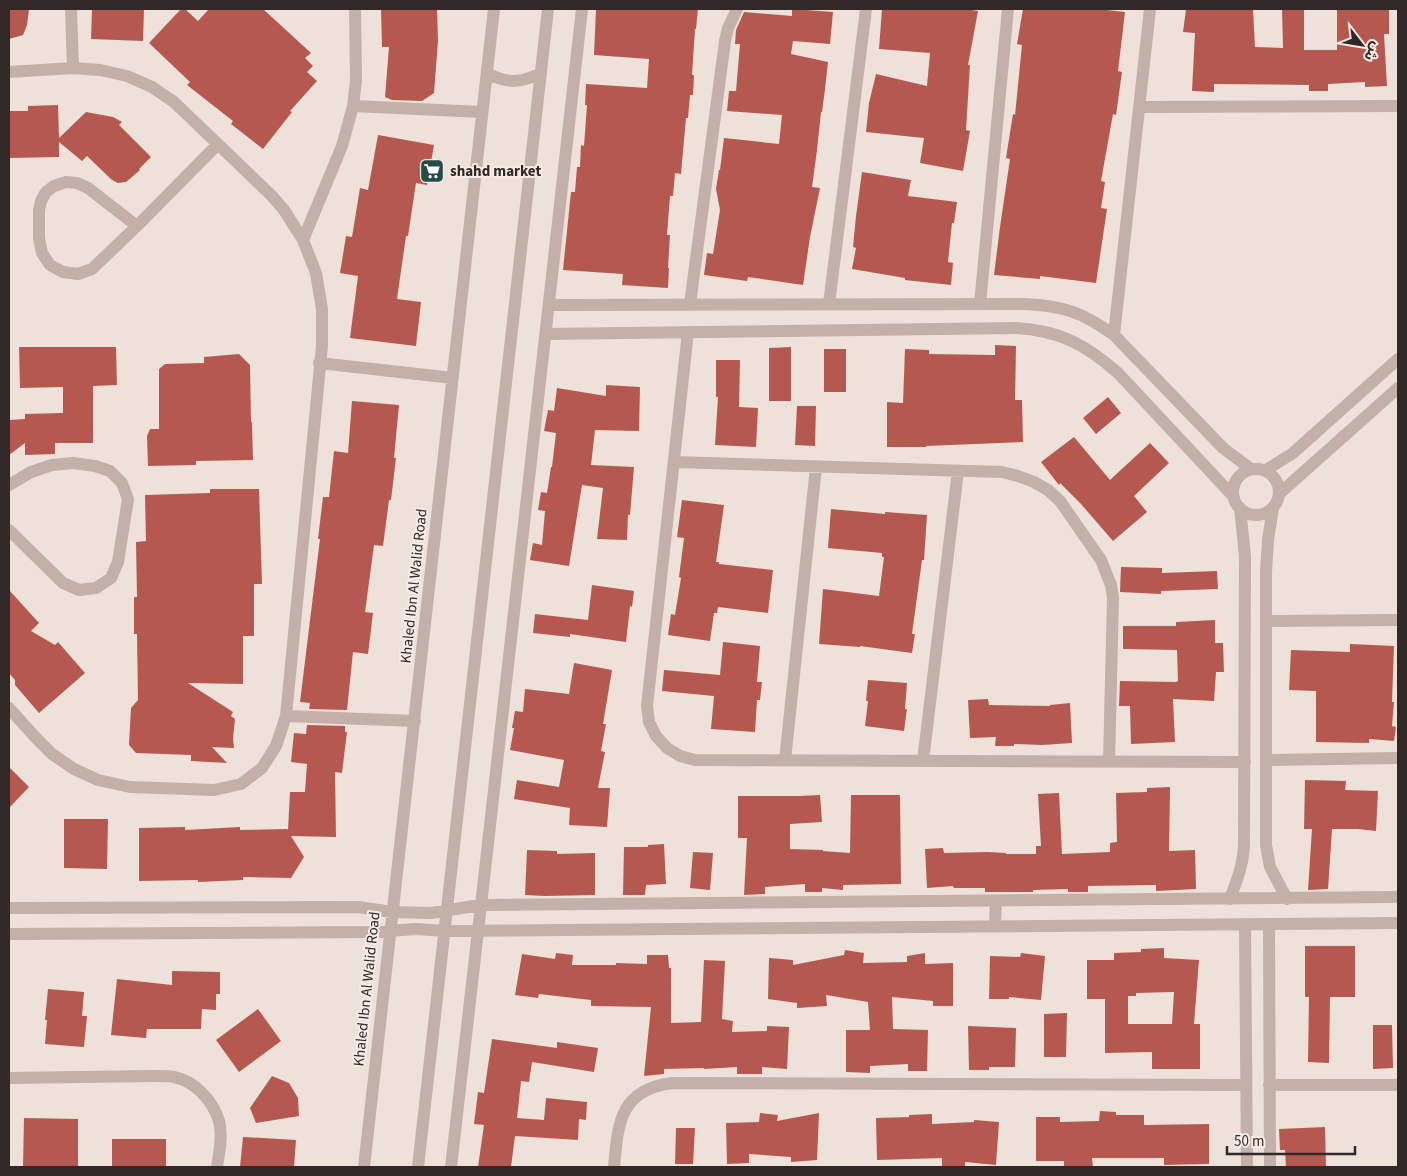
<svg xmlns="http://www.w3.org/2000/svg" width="1407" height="1176" font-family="'Source Sans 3','Noto Sans Arabic',sans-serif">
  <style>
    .building { fill: #b55950; fill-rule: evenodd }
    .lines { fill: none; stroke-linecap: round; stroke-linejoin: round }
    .minor { stroke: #c3b0a8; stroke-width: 12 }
    .labels { text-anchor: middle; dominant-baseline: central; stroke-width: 4; stroke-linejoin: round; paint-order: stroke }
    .poi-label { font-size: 15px; font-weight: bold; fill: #312827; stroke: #f6ece5; text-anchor: start }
    .street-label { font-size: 15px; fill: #312827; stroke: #f6ece5 }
  </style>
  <rect width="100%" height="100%" fill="#ede1da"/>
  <path class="building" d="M9,9H29L27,25L23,35L9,39Z
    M92,9H144L143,41L91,39Z
    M181,9H185L198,21L209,9H263L311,53L305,58L313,66L307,72L317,81L290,111L292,112L263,149L231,124L233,121L187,85L190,82L149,43Z
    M381,9H437L438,41L434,93L422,101L392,100L385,97L389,47H382Z
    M596,9H698L696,29H695L692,75H694L693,95H690L688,118H686L681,174L675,173L673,196H670L667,235H670L668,268H669L668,288L622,285L623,274L563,270L571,192H575L577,167H580L581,145L584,146L587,105H585L586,84L647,88L649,59L594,55Z
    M792,9L833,12L830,44L793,41L791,54L828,62L825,89L822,112H821L817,150L812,187L820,188L810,237L803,285L748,277L747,281L704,275L707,253L713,254L720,210L716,189L719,170H720L724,138L779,144L782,115L727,111L729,91H736L740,44H735L736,30L744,12L792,16Z
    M882,9H965L978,11L968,65H970L966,130L970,131L963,171L920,163L924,138L866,132L869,103L876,74L927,86L930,53L879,49Z
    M1023,9H1097L1125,12L1118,71L1122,72L1116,115L1113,114L1101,181L1105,182L1101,208L1107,209L1096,283L1040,276V279L994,275L1000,227L1010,159L1006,158L1013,114L1015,115L1022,45L1017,44Z
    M1186,9H1253L1255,47L1283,48L1282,9H1304V50H1337V9H1389V34H1384L1387,86L1365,87V82L1328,84V91H1309V85L1214,84V92L1192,91L1195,33L1183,32Z
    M58,105L59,138L86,112L113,117L122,122L119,125L151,157L139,169L140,170L126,182L118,183L112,180L87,156L82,161L59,142V157L9,158V111H28V106Z
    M378,135L434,145L427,185L416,183L408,236H406L397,299L421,302L416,346L350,338L358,276L340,273L346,236L352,237L360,188L368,190Z
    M862,172L911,180L908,196L957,202L954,223H952L948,262L953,263L951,285L905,280V278L852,269L856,248L853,247L856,216Z
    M995,345L1016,346L1015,400H1022L1023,442L926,446V447H887V402L903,403L905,349L929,350V354L995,355Z
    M19,347H116L117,385L93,386V443H55V454L25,455V443L9,455V420L25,419V414L63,413V387L20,388Z
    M791,347V401H769V348Z
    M824,349H846V392H824Z
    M239,354L250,365L251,422H252L253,460L196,461V465L148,466L147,436L150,429H159V369L165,364L204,363V357Z
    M716,360H740L739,407L758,408L756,447L715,445L718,397H716Z
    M606,385L640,387L639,431L595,430L591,465L634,467L630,515H628L627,540L597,539L603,488L582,485L569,566L530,560L533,543L542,545L545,511L538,510L541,492L547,493L551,467H552L556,433L544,431L548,410L554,411L557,388L606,396Z
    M1108,397L1121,413L1096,434L1083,418Z
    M352,401L399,405L394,458H396L391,500H389L383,546L374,545L365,612L373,613L368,654L353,652L347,710L309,709L310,703L300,702L320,539H318L323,497H329L334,451L348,453Z
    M797,406H816L815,446L795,445Z
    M1074,437L1110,480L1150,443L1169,463L1134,496L1147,512L1113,541L1081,504L1060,483L1059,485L1041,462Z
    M210,489H259L262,584H254V636H243V684L188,683L233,712L231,716L235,719L233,738L234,748L212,747L227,763L191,761V755L136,753L129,745L131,708L138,700L137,634H134V597H137L136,542L146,541L145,495L210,493Z
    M682,500L724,505L716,562H719V564L773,570L768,613L718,607L717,613H714L710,641L668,635L671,614L675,615L681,578L679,577L684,538L677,537Z
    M831,509L885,514V512L927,515L924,560H922L912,634H915L912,653L860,646V647L819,644L823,589L879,596L884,557H882V553L828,548Z
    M1121,567L1162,568V573L1217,571L1218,589L1161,591V594L1120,592Z
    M592,585L634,591L632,607L630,606L626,642L570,634V637L533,633L535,614L588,620Z
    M9,590L39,623L31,631L55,645L58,642L85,673L39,713L15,685V680L9,673Z
    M1215,620V643H1223L1224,672H1216L1214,701L1173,699L1175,742L1131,744L1130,706H1119L1120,681L1176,682L1178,681L1177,650L1123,649V626H1176V622Z
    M723,642L760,646L757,682H762L760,700H757L755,732L711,729L714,696L662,691L664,670L720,675Z
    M1350,644L1394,646L1392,702H1394L1392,726L1396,727L1394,741L1369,739V743L1316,742V691L1289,690L1291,650L1350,652Z
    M574,663L612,670L603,724H606L601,751L605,752L598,788H610L607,827L569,825L570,808L514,799L517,780L559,787L564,760L510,750L514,728H512L515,711L523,712L525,689L569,694Z
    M868,680L907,683L905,709H907L904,731L865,726L868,701H866Z
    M988,699L989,705L1050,706V705L1070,703L1072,743L1042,745L1014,744V746H995L996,737L970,738L968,700Z
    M307,725L345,726V732H347L342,773L335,772L336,837L291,836L304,857L291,878L243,877V880L198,882V880L139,881V828L185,827V830L240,827V830L287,829L288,830L290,792H305L307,764L291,762L294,733L306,734Z
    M9,767L29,787L9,808Z
    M1305,780L1346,781L1345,790L1378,791L1376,831L1358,829H1332L1328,889L1308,890L1312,829H1304Z
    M1170,787L1169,851L1195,850L1196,889L1156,891V885L1088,886V892H1068V889L1033,890V892H985V888H954L953,886L927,888L925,849L943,848L944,853L987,852L1006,853V854H1036V846H1041L1038,794L1059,793L1062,854L1110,852V843L1117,842L1116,793L1147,792V788Z
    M820,795L822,822L790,824V849L823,850V851L850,853L851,795H900L901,884L843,885V890L822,888V892H805V884L765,887V894L744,895L747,838H738V796H799Z
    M64,819H108L107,869L64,868Z
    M664,844L666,884L646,885L645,895H623L624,847H648V845Z
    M527,850L557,851V854L595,853V895L545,896L525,895Z
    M693,852L713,853L710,890L690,888Z
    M1305,946H1355V997H1330L1329,1063L1308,1062L1309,997H1305Z
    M1164,948V958L1199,960L1194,1024H1200V1069H1152V1052L1105,1053V999H1087V960H1114V953L1141,952V949ZM1174,992L1172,1024H1128V996H1136V993Z
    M845,950L864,953L863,963L907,962V956L925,953V964L953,963V1006H933V1001L892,997L893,1029L928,1030L927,1071H908V1064L870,1066V1073L846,1072V1030H870L868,1002L826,995L827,1006L797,1008V1003L768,999L769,958L793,960V965L844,955Z
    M556,953L573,955L572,965H616V963L647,964V955H668L669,968H671V1023L701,1022L704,960L725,961L722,1019L733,1021L732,1032L767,1031V1026L789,1027L787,1069L762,1067V1074H737V1067L704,1069V1068L664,1069V1074L644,1076L651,1007L591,1006V1000L539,994L538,998L515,995L522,954L555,959Z
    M1021,953L1045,956L1041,1000L1009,997V999H989L990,956L1020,957Z
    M172,971L220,972V994H216V1010L202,1009L201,1029H147L146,1038L111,1035L117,979L172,985Z
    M48,989L84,992L82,1016H87L84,1047L45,1044L47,1020H45Z
    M258,1009L281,1041L239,1072L216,1040Z
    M1067,1013L1066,1057H1044V1014Z
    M1373,1025H1392L1393,1068L1373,1069Z
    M968,1026L1016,1028L1015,1067H989V1070H969Z
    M492,1039L557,1048V1042L598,1048L594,1072L532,1062L529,1082L521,1081L517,1118L544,1120L546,1098L587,1102L586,1120L579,1119L578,1140L515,1136L511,1167H478L484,1125L474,1124L478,1092L484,1093Z
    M272,1076L289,1083L298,1098L299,1116L256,1123L250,1108Z
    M1100,1111L1116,1112V1115H1144V1125L1209,1124V1164L1164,1165V1158H1092L1093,1167H1064V1161H1036V1117H1060V1122L1099,1121Z
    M760,1113L778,1115L777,1121L819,1113L817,1160L791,1162V1157L749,1154V1163L727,1164L726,1123L759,1122Z
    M932,1114V1124L974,1122V1120L999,1122L996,1165L965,1162V1166L942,1167V1158L877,1160L876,1118L909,1117V1115Z
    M24,1118L78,1119V1167H23Z
    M1325,1127L1326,1167H1286L1285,1150H1280L1279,1129Z
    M676,1128H695L693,1164H675Z
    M243,1137L296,1140L294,1167H240Z
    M112,1139H166V1167H112Z"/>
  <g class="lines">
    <path class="minor" d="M71,9L73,68
      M9,72L73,68L100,70L127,76L152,87L174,102L272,196L284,210L303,240L316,273L322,309V346L286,716L276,746L262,768L241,784L214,790L130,787L98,780L74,769L52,754L36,738L9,708
      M487,73C507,84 521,83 541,73
      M353,106L482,112
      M1139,107L1398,106
      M137,226L88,188L77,183L66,182L54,186L46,192L41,201L39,210V238L42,253L50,265L63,272L78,274L92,269L137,226L218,144
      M303,240L342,146L353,106L356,80L355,9
      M690,304L725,41L728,28L737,9
      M829,304L866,9
      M980,304L1008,9
      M550,305L1025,304C1064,306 1082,312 1114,335L1223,448L1251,469
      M688,332L647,706L649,722L656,736L667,748L680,756L695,760L1245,762
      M546,334L1017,328C1061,331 1086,345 1118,373L1233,496
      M1114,335L1150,9
      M319,363L453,378
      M674,462L1002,472L1018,476L1034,482L1048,490L1060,501L1101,560L1111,585L1113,598L1109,762
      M1233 492a23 23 0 1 1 46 0a23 23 0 1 1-46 0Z
      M1266,470L1293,453L1398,359
      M9,485L31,472L52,465L73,463L95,466L110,471L122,483L128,499L118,562L111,578L96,588L79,590L63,583L9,530
      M1280,493L1398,388
      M1273,508L1268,540L1266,572V845L1270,867L1287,899
      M1266,621L1398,620
      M286,716L415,721
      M785,760L816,467
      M1266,760L1398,758
      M923,761L958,471
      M1230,899C1237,880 1244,863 1244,842L1245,556L1240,508
      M9,908L358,907L392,912L431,913L480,905L1398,897
      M1245,924L1247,1167
      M1269,924L1270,1167
      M995,926L996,901
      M9,934L374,932L416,929L445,931L1398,923
      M9,1078L155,1076C161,1076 168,1076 174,1077C195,1081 213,1101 219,1121C223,1136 219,1153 217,1167
      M1269,1085H1398
      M364,1167C408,781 451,395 494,9
      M418,1167L548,9
      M451,1167C495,781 540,395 582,9
      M614,1167C618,1124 619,1090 672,1083L1246,1085"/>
  </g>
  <defs>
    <symbol id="supermarket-square" viewBox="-11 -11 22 22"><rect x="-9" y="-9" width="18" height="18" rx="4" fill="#224d49" stroke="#f6ece5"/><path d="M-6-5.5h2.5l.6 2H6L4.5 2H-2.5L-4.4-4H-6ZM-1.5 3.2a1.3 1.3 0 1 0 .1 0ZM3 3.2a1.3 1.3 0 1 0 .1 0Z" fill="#fff"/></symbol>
  </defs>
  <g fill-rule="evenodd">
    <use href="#supermarket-square" x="418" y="157" width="28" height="28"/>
  </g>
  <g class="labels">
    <g class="poi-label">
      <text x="450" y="171">shahd market</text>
    </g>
    <g class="street-label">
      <text transform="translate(414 586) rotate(-84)">Khaled Ibn Al Walid Road</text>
      <text transform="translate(367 989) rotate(-84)">Khaled Ibn Al Walid Road</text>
    </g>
  </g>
  <rect width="1407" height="1176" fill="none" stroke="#312827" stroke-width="20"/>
  <g transform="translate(1362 45) rotate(121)" stroke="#f6ece5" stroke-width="4" paint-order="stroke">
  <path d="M0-4L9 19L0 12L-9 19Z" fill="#312827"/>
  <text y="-8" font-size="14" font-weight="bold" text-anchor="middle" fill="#312827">ش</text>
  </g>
  <path d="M1227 1146v8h128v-8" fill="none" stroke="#312827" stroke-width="2.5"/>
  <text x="1234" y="1146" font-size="15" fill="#312827" stroke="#f6ece5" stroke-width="4" paint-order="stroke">50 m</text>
</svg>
